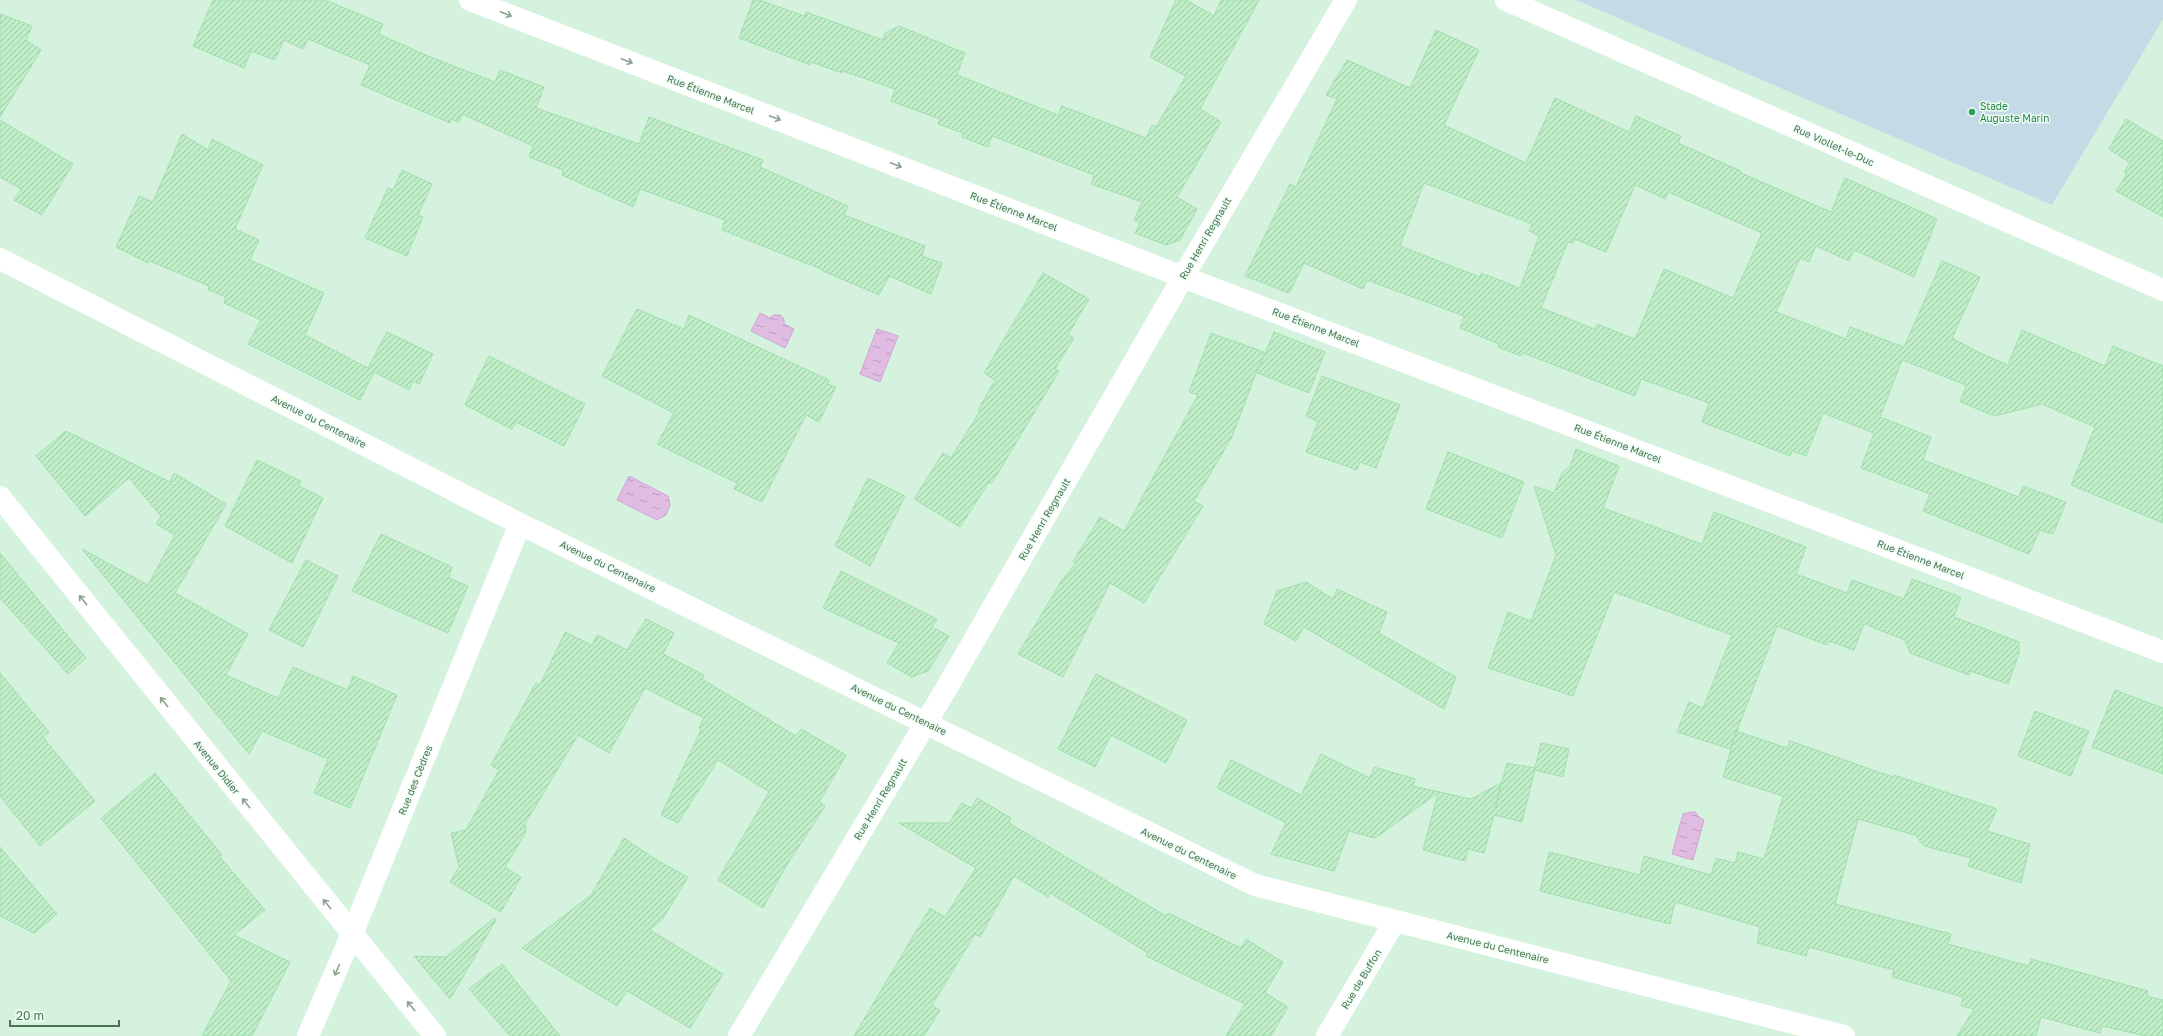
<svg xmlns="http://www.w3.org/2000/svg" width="2163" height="1036" font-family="'Golos Text',sans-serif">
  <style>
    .residential { fill: #d5f2df }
    .grass { fill: #c5dae7 }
    .water { fill: url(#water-ripples); stroke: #d1a3d4 }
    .building { fill: url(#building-hatch); stroke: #a1e0ac; fill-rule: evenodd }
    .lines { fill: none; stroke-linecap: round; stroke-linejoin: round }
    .street { stroke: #fff; stroke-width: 22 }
    .oneway { stroke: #8ba38f }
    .leisure-dot { fill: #2e9e5b; stroke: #ecfef3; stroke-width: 1.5 }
    .labels { text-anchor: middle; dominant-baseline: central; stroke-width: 3; stroke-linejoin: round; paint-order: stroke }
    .street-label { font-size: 10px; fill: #4d7252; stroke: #ecfef3 }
    .leisure-label { font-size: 10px; fill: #27864d; stroke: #ecfef3; text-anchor: start }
  </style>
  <defs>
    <pattern id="water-ripples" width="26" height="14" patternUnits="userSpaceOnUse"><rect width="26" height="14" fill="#e0bce3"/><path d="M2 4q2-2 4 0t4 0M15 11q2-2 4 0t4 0" fill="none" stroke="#b89dbb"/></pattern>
    <pattern id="building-hatch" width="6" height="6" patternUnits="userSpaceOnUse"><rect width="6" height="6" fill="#c0eec8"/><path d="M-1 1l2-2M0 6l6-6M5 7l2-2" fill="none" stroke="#9ec5a5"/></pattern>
  </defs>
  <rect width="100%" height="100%" fill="#e6fbee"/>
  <path class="residential" d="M0,0H2163V1036H0Z"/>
  <path class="grass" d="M1576,0H2163V19L2052,205Z"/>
  <path class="water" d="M760,313L770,318L773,315H780L784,319V324L794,329L785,348L751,331Z
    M877,329L898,336L880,382L860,374Z
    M629,476L668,496L670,505L666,515L657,520L617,500Z
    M1692,812H1695L1700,818L1704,820L1693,860L1672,854L1683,814Z"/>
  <path class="building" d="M213,0H325L383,24L379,34L423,54L495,82L500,70L544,87L536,108L639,144L649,117L763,160L760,167L848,206L844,215L925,246L922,256L942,263L931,294L889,276L879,295L823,271V270L722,230L725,220L640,189L633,207L562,175L563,170L529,157L533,146L462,114L459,122L451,119L450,123L361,85L370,65L308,39L303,49L284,40L275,60L251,51L244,68L193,46Z
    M753,0H759L805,16L806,12L883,40L885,33L899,26L965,53L957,75L1058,115L1062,106L1146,138L1152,125L1156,127L1186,76L1150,57L1176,0H1187L1214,16L1221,0H1259L1200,109L1221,122L1177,197L1197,209L1180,240L1166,245L1135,233L1140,223L1134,220L1142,202L1091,184L1094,175L992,136L988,147L962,137L963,133L938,124L940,119L891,101L895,89L843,71L842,73L811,62L810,65L739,38Z
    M0,14L32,26L26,40L41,50L0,117Z
    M1436,30L1479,50L1444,125L1526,163L1555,98L1629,132L1636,116L1681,136L1678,143L1741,171V173L1831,212L1845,178L1937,219L1914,277L1854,250L1849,261L1816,246L1809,262L1800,258L1776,312L1846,339L1850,327L1904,347L1942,261L1980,277L1952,338L1978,352L2008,365L2022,330L2105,366L2113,346L2163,366V523L2071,485L2095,427L2042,404L1995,416L1960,402L1966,385L1902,360L1880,417L1931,437L1923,460L2019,497L2023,486L2066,502L2053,534L2040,530L2029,554L1923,511L1930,494L1861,468L1874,433L1823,413L1806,456L1792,451L1790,456L1702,422L1709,403L1641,379L1635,396L1523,353L1521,356L1498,347L1499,344L1460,328L1464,316L1367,280L1363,289L1304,263L1289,293L1245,276L1290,184L1296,187L1337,99L1326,95L1347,60L1410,88ZM1424,183L1532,224L1529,231L1539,236L1520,288L1481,273L1480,277L1400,246ZM1635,185L1665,199L1668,192L1762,233L1733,298L1664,269L1635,339L1597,324L1595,329L1541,308L1568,242L1573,243L1575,239L1606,252Z
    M2126,119L2163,141V217L2116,191L2127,174L2124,172L2130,163L2109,149Z
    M0,120L73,164L42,215L14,200L21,189L0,177Z
    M182,134L208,150L212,139L263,165L235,229L259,240L250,260L324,293L305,335L368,368L387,332L433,354L419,384L413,381L409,390L374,372L360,400L248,344L261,320L224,303L226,297L208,290L209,286L150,261L148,263L116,247L139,196L153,202Z
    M402,170L432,184L418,215L423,217L407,256L365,238L388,188L393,190Z
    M1043,273L1089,299L1068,335L1074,338L1055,369L1059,371L992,483L989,482L960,527L914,499L943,453L951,458L980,411L978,410L995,380L984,373Z
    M637,309L684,329L689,315L829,380L828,384L836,387L819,422L806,415L762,502L734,489L737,483L657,444L674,413L602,376Z
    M1274,332L1325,352L1309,393L1257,373Z
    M1211,333L1264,352L1232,437L1194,501L1203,506L1144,603L1110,583L1063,677L1018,654L1062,580L1076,563L1073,562L1100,517L1124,531L1198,395L1189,392Z
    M489,356L585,404L564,446L516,422L512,429L465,405Z
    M1322,376L1400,405L1376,468L1360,462L1357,470L1306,452L1318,422L1306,416Z
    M66,431L170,482L174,473L226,504L175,593L248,634L226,675L278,698L293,667L348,690L353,676L397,695L350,808L314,793L328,759L262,731L249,754L82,549L148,585L175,535L156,524L161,516L129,478L85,516L36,456Z
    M1576,449L1619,466L1603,508L1702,544L1714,512L1806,547L1796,574L1847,593L1852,580L1904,599L1912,579L1961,597L1954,617L2019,642V654L2008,684L1970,671L1969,675L1910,653L1905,640L1864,624L1854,650L1829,641L1827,645L1777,626L1730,749L1677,732L1689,702L1703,708L1732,635L1614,592L1573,696L1488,668L1508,612L1531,621L1556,555L1534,486L1554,493L1562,473L1570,466Z
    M1448,452L1524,482L1502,538L1426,509Z
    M257,460L301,481L299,486L323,498L292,563L225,526Z
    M868,478L905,496L870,566L835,546Z
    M381,534L452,567L449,578L468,586L448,633L352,591Z
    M0,553L86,658L68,674L0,598Z
    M306,560L338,576L303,647L269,630Z
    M841,571L937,619L932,627L949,636L928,671L912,677L887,663L899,643L823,608Z
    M1306,582L1333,599L1337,589L1387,612L1379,633L1456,677L1444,709L1304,627L1296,641L1264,624L1277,591Z
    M646,619L674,633L663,654L704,675L702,679L796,736L801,729L846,755L819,802L825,806L783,871L763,908L718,880L769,792L718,760L678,823L661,815L701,730L699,727L704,718L645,688L609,753L578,735L525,824L526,832L505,867L521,877L501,912L450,882L459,867L451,833L466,830L499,770L491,765L536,683L540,685L565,632L592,645L597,635L627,650Z
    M0,673L49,732L43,737L95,801L40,846L0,796Z
    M1096,674L1187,720L1166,763L1111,735L1095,767L1058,749Z
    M2115,690L2163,708V774L2092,747Z
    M2035,711L2089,731L2071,776L2018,756Z
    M1736,731L1787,748L1790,741L1893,777L1894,775L1997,809L1987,831L2030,844L2021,883L1968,866L1971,858L1924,846L1915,835L1858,819L1835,904L1951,934L1948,944L2029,966L2031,959L2148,991L2147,996L2163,1000V1036H2146L2102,1026L2100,1033L2041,1017L2036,1036H1957L1974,1009L1961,1006L1963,997L1892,977L1894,970L1809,947L1806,956L1757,943L1760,927L1675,902L1670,924L1540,891L1549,852L1640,875L1644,856L1711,875L1716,858L1735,863L1738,852L1764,859L1783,796L1723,777Z
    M1541,743L1569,749L1563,777L1535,770L1522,822L1494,815L1484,853L1468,849L1465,861L1423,850L1438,793L1375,838L1349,831L1334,871L1271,854L1286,823L1217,788L1231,760L1301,795L1321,754L1370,778L1374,767L1415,779L1413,786L1471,799L1501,783L1495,809L1507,763L1535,768Z
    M155,773L222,855L220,857L265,910L234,935L290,962L252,1036H202L231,981L101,818Z
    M977,798L1011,818L1009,823L1166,916L1168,913L1241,948L1246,939L1283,962L1265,993L1288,1007L1271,1036H1226L1245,1004L1146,956L1148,953L1050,893L1048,897L1014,876L980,937L975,934L932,1005L940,1010L924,1036H854L930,908L945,917L976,868L899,823H949L962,803L971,808Z
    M624,838L660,862L688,877L662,920L650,930L723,974L690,1028L627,991L617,1006L522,948L591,895Z
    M0,847L57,914L34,933L0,916Z
    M494,918L496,920L450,999L414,956L446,957Z
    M502,964L560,1036H510L469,989Z"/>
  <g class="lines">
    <path class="street" d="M470,0L1183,277L2163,652
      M1506,0L2163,290
      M0,259L520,524L1255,885L1844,1036
      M0,497L435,1036
      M308,1036L352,934L520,524
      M739,1036L946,689L1183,277L1346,0
      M1327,1036L1395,921"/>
  </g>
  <defs><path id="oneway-shaft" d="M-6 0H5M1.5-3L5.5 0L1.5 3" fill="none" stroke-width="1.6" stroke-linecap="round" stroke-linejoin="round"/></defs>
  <g class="oneway">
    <use href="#oneway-shaft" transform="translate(506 14) rotate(21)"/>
    <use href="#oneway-shaft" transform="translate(627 61) rotate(21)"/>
    <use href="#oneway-shaft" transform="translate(775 118) rotate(21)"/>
    <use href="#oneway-shaft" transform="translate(896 165) rotate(21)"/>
    <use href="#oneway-shaft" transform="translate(83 600) rotate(-129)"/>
    <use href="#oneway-shaft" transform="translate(164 702) rotate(-129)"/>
    <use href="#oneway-shaft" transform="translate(246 803) rotate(-129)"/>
    <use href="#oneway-shaft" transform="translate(327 904) rotate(-129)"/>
    <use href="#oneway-shaft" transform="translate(337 970) rotate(114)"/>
    <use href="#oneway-shaft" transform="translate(411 1006) rotate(-129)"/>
  </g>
  <circle class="leisure-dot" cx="1972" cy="112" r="4"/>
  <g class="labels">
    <g class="street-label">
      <text transform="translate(711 94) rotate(21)">Rue Étienne Marcel</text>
      <text transform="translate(1834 145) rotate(24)">Rue Viollet-le-Duc</text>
      <text transform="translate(1014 211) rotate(21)">Rue Étienne Marcel</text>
      <text transform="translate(1205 238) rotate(-60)">Rue Henri Regnault</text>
      <text transform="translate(1316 327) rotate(21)">Rue Étienne Marcel</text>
      <text transform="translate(319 421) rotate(27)">Avenue du Centenaire</text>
      <text transform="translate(1618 443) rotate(21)">Rue Étienne Marcel</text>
      <text transform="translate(1044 519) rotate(-60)">Rue Henri Regnault</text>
      <text transform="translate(1921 559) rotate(21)">Rue Étienne Marcel</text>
      <text transform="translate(608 566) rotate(26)">Avenue du Centenaire</text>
      <text transform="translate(899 709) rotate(26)">Avenue du Centenaire</text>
      <text transform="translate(217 767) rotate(51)">Avenue Didier</text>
      <text transform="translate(415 780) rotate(-68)">Rue des Cèdres</text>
      <text transform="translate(880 799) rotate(-59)">Rue Henri Regnault</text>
      <text transform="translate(1189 853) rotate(26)">Avenue du Centenaire</text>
      <text transform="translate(1498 947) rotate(14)">Avenue du Centenaire</text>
      <text transform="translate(1361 979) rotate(-59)">Rue de Buffon</text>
    </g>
    <g class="leisure-label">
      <text x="1980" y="106">Stade<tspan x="1980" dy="12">Auguste Marin</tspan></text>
    </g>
  </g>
  <path d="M10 1020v6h109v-6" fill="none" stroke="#4d7252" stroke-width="2"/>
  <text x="16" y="1020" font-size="12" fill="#4d7252" stroke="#ecfef3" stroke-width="3" paint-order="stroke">20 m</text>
</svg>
